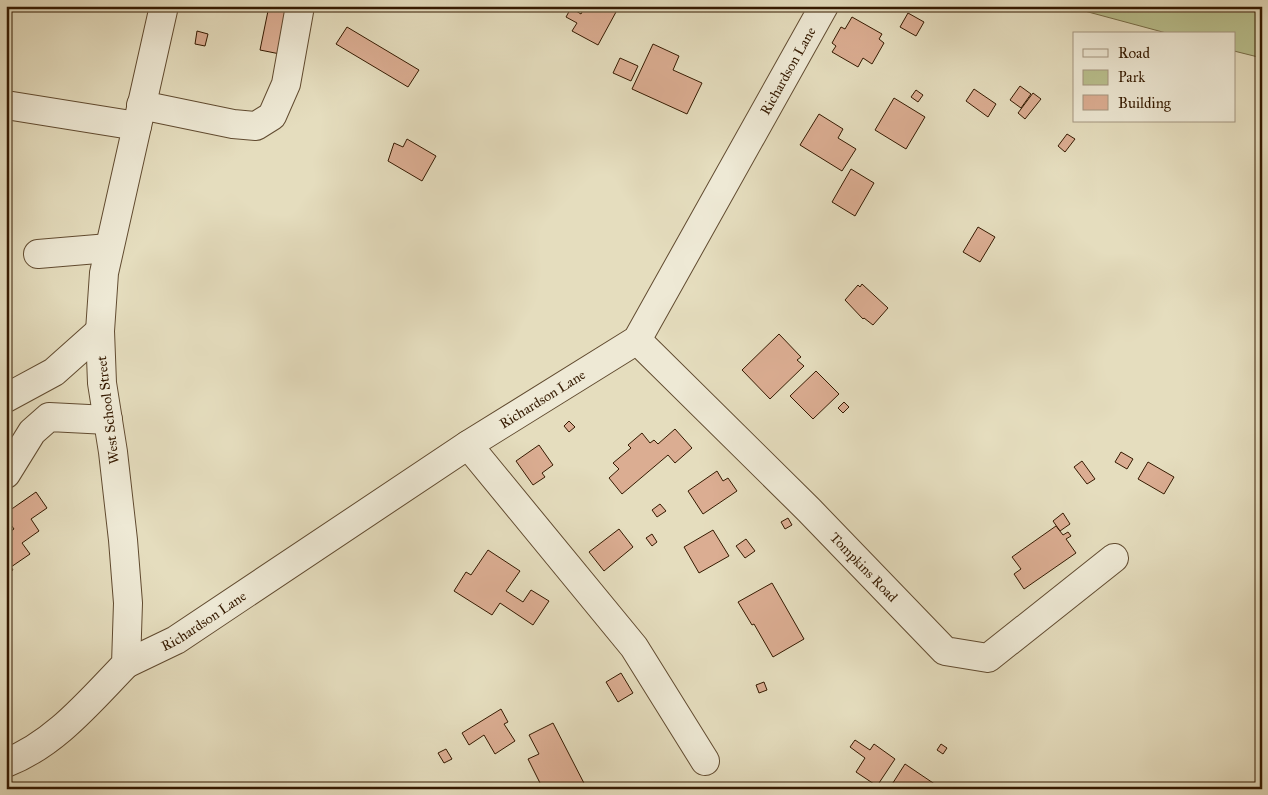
<svg xmlns="http://www.w3.org/2000/svg" width="1268" height="795" font-family="'IM FELL Great Primer',serif">
  <style>
    .green { fill: #b9c08e; stroke: #776d48 }
    .building { fill: #dbad92; stroke: #351a01 }
    .lines { fill: none; stroke-linecap: round; stroke-linejoin: round }
    .minor-casing { stroke: #614b30; stroke-width: 30 }
    .minor { stroke: #eee9d5; stroke-width: 28 }
    .labels { text-anchor: middle; dominant-baseline: central; stroke-width: 5; stroke-linejoin: round; paint-order: stroke }
    .street-label { font-size: 14px; fill: #351a01; stroke: #eee9d5 }
  </style>
  <rect width="100%" height="100%" fill="#e5ddbe"/>
  <filter id="stains"><feTurbulence type="fractalNoise" baseFrequency=".004" numOctaves="4"/><feColorMatrix values="0 0 0 0 .2 0 0 0 0 .09 0 0 0 0 .02 0 0 0 .5 -.17"/></filter>
  <radialGradient id="worn" r=".72"><stop offset=".6" stop-color="#630" stop-opacity="0"/><stop offset="1" stop-color="#630" stop-opacity=".3"/></radialGradient>
  <path class="green" d="M1066,6H1262V58L1234,51V34H1170Z"/>
  <path class="building" d="M269,6L289,8L280,54L260,50Z
    M585,6H605L616,12L598,45L572,31L577,23L566,17L571,8L581,14Z
    M908,13L924,22L916,36L900,27Z
    M852,17L882,34L879,39L884,43L872,64L863,58L858,67L832,52L836,46L832,43L841,27L845,29Z
    M347,27L419,70L408,87L336,44Z
    M197,31L208,34L205,46L195,44Z
    M653,44L679,56L673,70L702,83L687,114L632,89Z
    M620,58L638,66L631,81L613,73Z
    M1020,86L1031,94L1021,108L1010,100Z
    M974,89L996,104L988,117L966,101Z
    M916,90L923,95L918,102L911,97Z
    M1033,93L1041,99L1025,119L1018,113Z
    M894,98L925,117L906,149L875,130Z
    M819,114L843,129L838,138L856,149L842,171L800,145Z
    M1067,134L1075,139L1065,152L1058,146Z
    M407,139L436,156L422,181L388,161L394,143L403,147Z
    M851,169L874,183L855,216L832,202Z
    M978,227L995,237L980,262L963,252Z
    M862,284L888,308L873,325L864,318L863,319L845,300L858,285L860,287Z
    M779,334L801,357L797,360L804,366L770,399L742,370Z
    M816,371L839,394L813,419L790,396Z
    M844,402L849,407L843,413L838,408Z
    M569,421L575,427L569,432L564,426Z
    M675,429L692,448L675,463L668,455L622,494L609,478L619,469L613,463L631,448L628,445L642,433L650,443L654,440L658,444Z
    M539,445L553,465L542,473L545,477L533,485L516,461Z
    M1121,452L1133,459L1127,469L1115,462Z
    M1082,461L1095,479L1087,484L1074,467Z
    M1148,462L1174,477L1164,494L1138,479Z
    M717,471L723,481L728,478L737,491L703,514L688,491Z
    M36,492L47,508L31,519L39,531L22,543L30,554L11,567L13,570L6,575V524L11,531L14,529L6,518V513Z
    M660,504L666,511L657,517L652,510Z
    M1063,513L1070,524L1060,531L1053,521Z
    M788,518L792,525L785,529L781,522Z
    M1056,526L1063,535L1068,532L1071,536L1066,539L1076,553L1024,589L1014,574L1021,569L1012,557Z
    M619,529L633,547L604,571L589,552Z
    M713,530L729,556L699,573L684,547Z
    M652,534L657,542L652,546L646,538Z
    M746,539L755,551L745,558L736,546Z
    M488,550L520,571L506,591L523,602L531,590L549,601L533,625L500,603L492,615L454,591L466,572L471,575Z
    M772,583L804,639L773,657L754,624L752,625L738,602Z
    M621,673L633,693L618,702L606,682Z
    M764,682L767,690L759,693L756,685Z
    M501,709L508,722L504,724L515,741L495,754L484,735L469,745L462,733Z
    M553,723L587,789H543L528,759L539,754L529,735Z
    M855,740L870,750L874,744L895,759L877,786L856,772L865,758L850,747Z
    M941,744L947,748L943,754L937,750Z
    M446,749L452,759L444,763L438,753Z
    M905,764L942,789H889Z
    M326,784L327,789H312Z"/>
  <g class="lines">
    <defs>
      <g id="minor">
        <path d="M6,105L137,126"/>
        <path d="M141,105L233,124L256,126L272,116L286,84L300,6"/>
        <path d="M38,254L109,248"/>
        <path id="s1" d="M637,340L809,510L945,651L988,658L1114,558"/>
        <path d="M6,398L54,372L100,331"/>
        <path d="M468,445L634,647L705,761"/>
        <path d="M6,474L32,432L49,417L108,420"/>
        <path id="s2" d="M126,664L176,640L468,445L637,340L824,6"/>
        <path d="M6,763C55,744 90,701 126,664L128,603L123,540L113,452L102,383L100,331L104,273L164,6"/>
      </g>
    </defs>
    <use href="#minor" class="minor-casing"/>
    <use href="#minor" class="minor"/>
  </g>
  <g class="labels">
    <g class="street-label">
      <text stroke="none"><textPath href="#s2" startOffset="914">Richardson Lane</textPath></text>
      <text stroke="none"><textPath href="#s2" startOffset="494">Richardson Lane</textPath></text>
      <text transform="translate(108 410) rotate(-97)">West School Street</text>
      <text stroke="none"><textPath href="#s1" startOffset="321">Tompkins Road</textPath></text>
      <text stroke="none"><textPath href="#s2" startOffset="89">Richardson Lane</textPath></text>
    </g>
  </g>
  <rect width="1268" height="795" fill="none" stroke="#e5ddbe" stroke-width="25"/>
  <rect x="8" y="8" width="1253" height="780" fill="none" stroke="#351a01" stroke-width="2.5"/>
  <rect x="12" y="12" width="1243" height="770" fill="none" stroke="#351a01"/>
  <rect x="1073" y="32" width="162" height="90" fill="#eee9d5" stroke="#a49680"/>
  <rect x="1083" y="49" width="25" height="8" fill="#eee9d5" stroke="#a49680"/>
  <text x="1118" y="58" font-size="15" fill="#351a01">Road</text>
  <rect x="1083" y="70" width="25" height="15" fill="#b9c08e" stroke="#a49680"/>
  <text x="1118" y="82" font-size="15" fill="#351a01">Park</text>
  <rect x="1083" y="95" width="25" height="15" fill="#dbad92" stroke="#a49680"/>
  <text x="1118" y="108" font-size="15" fill="#351a01">Building</text>
  <rect width="100%" height="100%" filter="url(#stains)"/>
  <rect width="100%" height="100%" fill="url(#worn)"/>
</svg>
